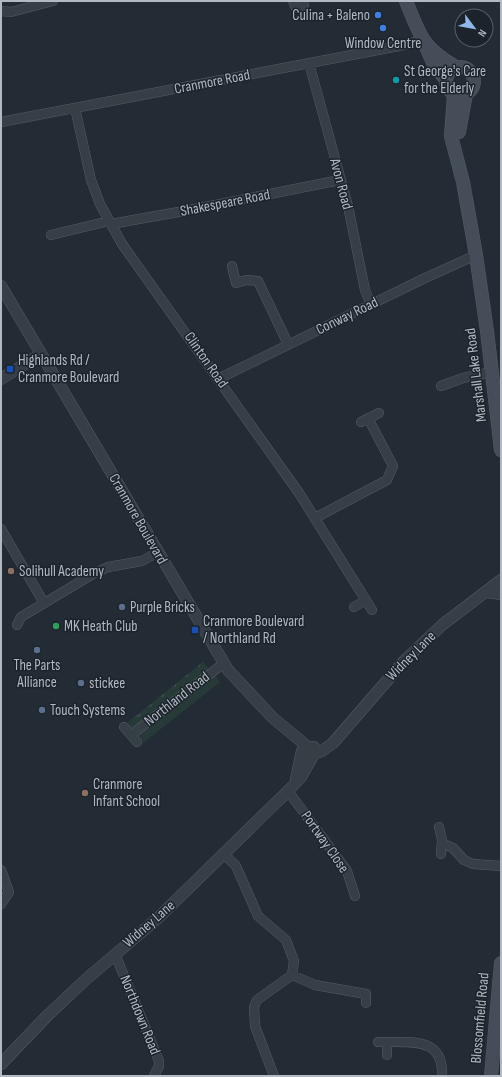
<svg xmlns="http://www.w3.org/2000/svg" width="502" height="1077" font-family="'Sofia Sans Condensed',sans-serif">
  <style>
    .grass { fill: url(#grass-tufts) }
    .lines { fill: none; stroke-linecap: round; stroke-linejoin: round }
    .minor-casing { stroke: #545c64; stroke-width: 10 }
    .tertiary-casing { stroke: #545c64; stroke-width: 12 }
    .secondary-casing { stroke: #545c64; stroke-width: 14 }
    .minor { stroke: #363e46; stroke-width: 9 }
    .tertiary { stroke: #363e46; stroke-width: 11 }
    .secondary { stroke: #454e58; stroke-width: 13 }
    .shop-dot { fill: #3f7fe0; stroke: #1c232b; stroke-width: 1.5 }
    .culture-dot { fill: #0f9aa8; stroke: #1c232b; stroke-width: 1.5 }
    .transit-dot { fill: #1a4fb4; stroke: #1c232b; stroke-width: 1.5 }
    .education-dot { fill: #8d6e63; stroke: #1c232b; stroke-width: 1.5 }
    .service-dot { fill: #5c6f8a; stroke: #1c232b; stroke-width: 1.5 }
    .leisure-dot { fill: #2e9e5b; stroke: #1c232b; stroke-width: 1.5 }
    .labels { text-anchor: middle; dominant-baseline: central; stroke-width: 3; stroke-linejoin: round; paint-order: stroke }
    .poi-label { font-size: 15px; fill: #b1b9c2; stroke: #1c232b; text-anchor: start }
    .street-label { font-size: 15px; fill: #b1b9c2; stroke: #1c232b }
  </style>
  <defs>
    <pattern id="grass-tufts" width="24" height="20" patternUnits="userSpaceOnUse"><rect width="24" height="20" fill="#283a38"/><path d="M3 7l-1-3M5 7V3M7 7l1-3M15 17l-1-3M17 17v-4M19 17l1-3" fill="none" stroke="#455453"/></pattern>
  </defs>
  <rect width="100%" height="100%" fill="#232c35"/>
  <path class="grass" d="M203,662L209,669L131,730L128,722Z
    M215,675L220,682L143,743L140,735Z"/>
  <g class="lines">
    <defs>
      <path id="minor" d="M293,1L296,8L304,5
        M1,11L11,12L53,1
        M309,63L348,206L365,290L371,305
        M75,108L91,180L100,204L122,244L299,493L372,610
        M1,122L399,46L422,40
        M111,224L195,209L340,180
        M51,235L109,221
        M232,266L236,283L246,280L258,281L288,344
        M218,379L423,279L476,255
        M441,386L463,378L492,372
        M361,422L379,413
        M315,518L387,480L393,466L368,418
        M1,529L44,603
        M354,607L366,600
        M17,625L21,617L93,574L108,567L142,561L158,552
        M124,727L137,742
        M131,735L224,663
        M288,791L347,871L355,896
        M439,827L442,840L441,854
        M442,843L453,848L464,860L473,864L501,866
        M223,853L236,866L258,916L286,940L294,961L292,975L257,1000L254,1007L255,1026L274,1076
        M1,870L9,892L1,904
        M115,954L159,1061V1066L154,1076
        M292,975L315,985L366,994V1003
        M378,1042C408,1043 444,1035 442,1076
        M387,1055V1043"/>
      <path id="tertiary" d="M1,286L228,670L273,718L308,747
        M1,379L41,354
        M486,592L501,594
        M314,754L322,751L333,743L404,661L442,625L501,580
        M296,779L302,751L308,747H314
        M1,1064L46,1017L84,981L158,918L288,791L301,777L314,754"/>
      <path id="secondary" d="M406,1C420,35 422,48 456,67
        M427,49L434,65L446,80
        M446 81a14 14 0 1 1 28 0a14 14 0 1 1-28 0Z
        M454,94L451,136L463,182L476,255L487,331L501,450
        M459,132L466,94
        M491,1076L501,963"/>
    </defs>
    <use href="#minor" class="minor-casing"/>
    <use href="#tertiary" class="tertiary-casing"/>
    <use href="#secondary" class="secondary-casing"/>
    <use href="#minor" class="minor"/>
    <use href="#tertiary" class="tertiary"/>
    <use href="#secondary" class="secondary"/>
  </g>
  <g class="shop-dot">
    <circle cx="378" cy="15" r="4"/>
    <circle cx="383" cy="28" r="4"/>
  </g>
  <circle class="culture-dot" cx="396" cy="80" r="4"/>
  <g class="transit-dot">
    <rect x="6" y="365" width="8" height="8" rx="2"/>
    <rect x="191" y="626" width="8" height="8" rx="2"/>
  </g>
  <g class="education-dot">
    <circle cx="11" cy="571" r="4"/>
    <circle cx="85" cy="793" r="4"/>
  </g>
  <g class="service-dot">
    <circle cx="122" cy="607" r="4"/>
    <circle cx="37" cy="650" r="4"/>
    <circle cx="81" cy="683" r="4"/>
    <circle cx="42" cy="710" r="4"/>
  </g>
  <circle class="leisure-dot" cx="56" cy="626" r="4"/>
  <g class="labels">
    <g class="poi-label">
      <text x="370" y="15" text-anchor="end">Culina + Baleno</text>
      <text x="383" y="43" text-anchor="middle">Window Centre</text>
      <text x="404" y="71">St George's Care<tspan x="404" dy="17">for the Elderly</tspan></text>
      <text x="18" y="360">Highlands Rd /<tspan x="18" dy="17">Cranmore Boulevard</tspan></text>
      <text x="19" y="571">Solihull Academy</text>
      <text x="130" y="607">Purple Bricks</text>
      <text x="203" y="621">Cranmore Boulevard<tspan x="203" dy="17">/ Northland Rd</tspan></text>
      <text x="64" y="626">MK Heath Club</text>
      <text x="37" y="665" text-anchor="middle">The Parts<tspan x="37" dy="17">Alliance</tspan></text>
      <text x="89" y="683">stickee</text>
      <text x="50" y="710">Touch Systems</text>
      <text x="93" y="784">Cranmore<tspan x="93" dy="17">Infant School</tspan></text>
    </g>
    <g class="street-label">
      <text transform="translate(212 82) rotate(-11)">Cranmore Road</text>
      <text transform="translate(341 184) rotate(75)">Avon Road</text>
      <text transform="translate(225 203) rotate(-11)">Shakespeare Road</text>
      <text transform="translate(347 316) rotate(-26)">Conway Road</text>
      <text transform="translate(206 360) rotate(55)">Clinton Road</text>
      <text transform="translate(476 375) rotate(-97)">Marshall Lake Road</text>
      <text transform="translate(138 519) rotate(60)">Cranmore Boulevard</text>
      <text transform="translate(411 656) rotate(-45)">Widney Lane</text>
      <text transform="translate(177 699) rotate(-38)">Northland Road</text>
      <text transform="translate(325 842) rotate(55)">Portway Close</text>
      <text transform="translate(149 924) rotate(-41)">Widney Lane</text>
      <text transform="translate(140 1015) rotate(68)">Northdown Road</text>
      <text transform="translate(480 1018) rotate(-85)">Blossomfield Road</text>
    </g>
  </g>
  <rect width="502" height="1077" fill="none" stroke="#b1b9c2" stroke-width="4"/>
  <g transform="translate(474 28) rotate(122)"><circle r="19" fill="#1c232b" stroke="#585f67"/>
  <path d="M0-3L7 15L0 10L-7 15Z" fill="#8fb8e9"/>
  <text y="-6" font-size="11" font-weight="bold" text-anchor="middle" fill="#b1b9c2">N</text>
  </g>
</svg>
